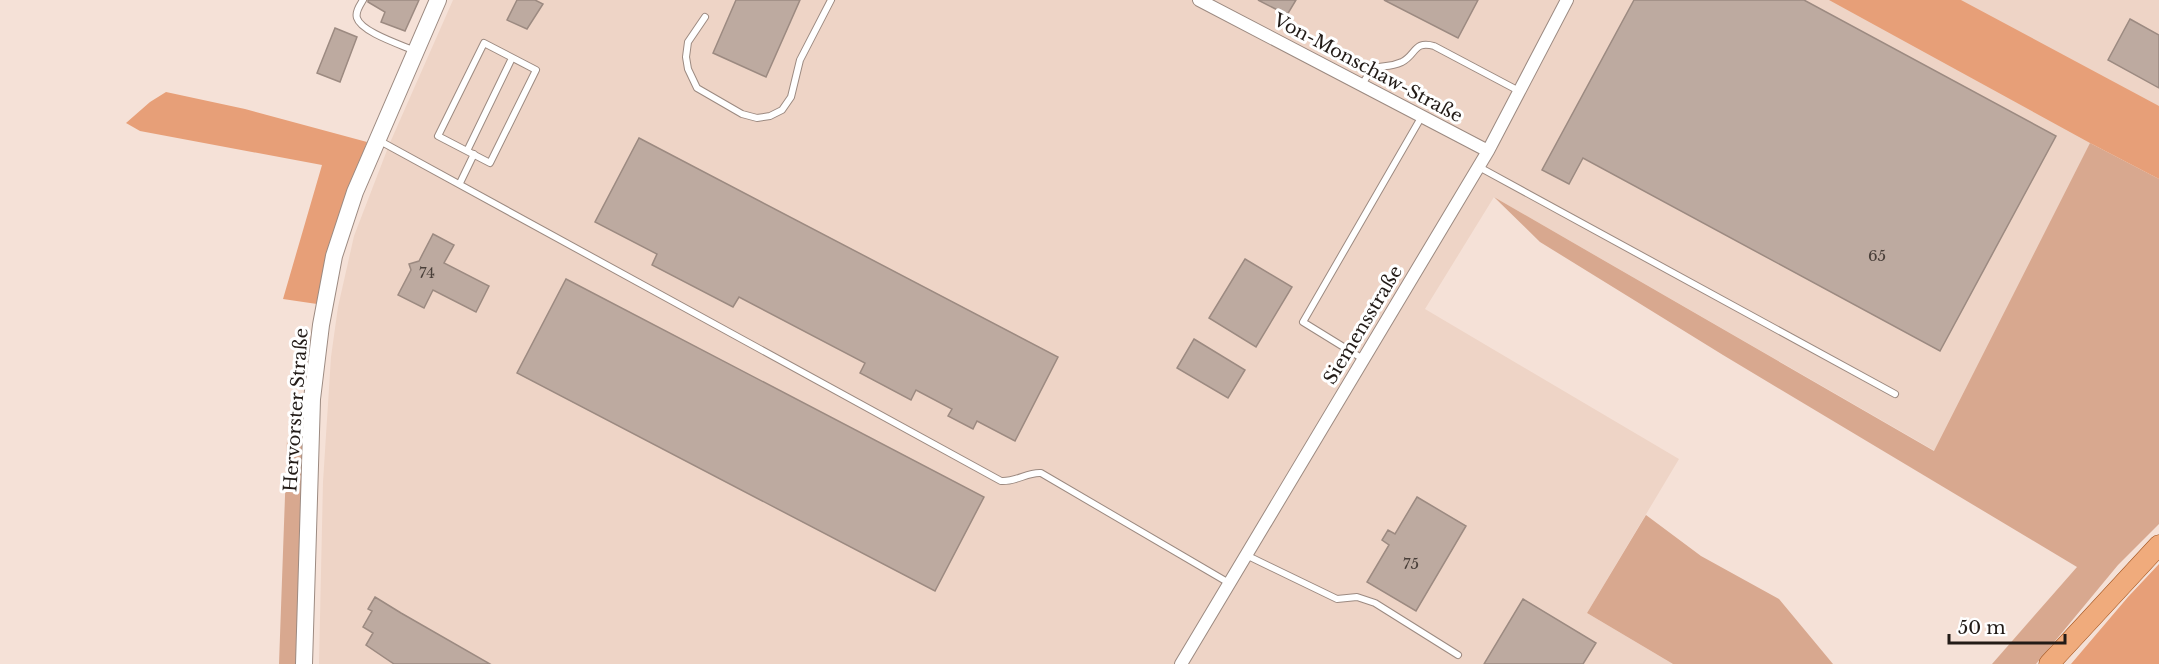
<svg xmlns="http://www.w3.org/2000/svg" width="2159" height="664" font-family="'Libre Baskerville',serif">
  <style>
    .built { fill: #eed4c6 }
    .green { fill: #d8a88f }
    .forest { fill: #e79f78 }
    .building { fill: #bdaaa0; stroke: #9c8a81; stroke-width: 1.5 }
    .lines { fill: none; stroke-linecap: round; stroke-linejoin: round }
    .lane-casing { stroke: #9c8a81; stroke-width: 8 }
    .street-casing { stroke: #9c8a81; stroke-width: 14 }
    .secondary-casing { stroke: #9c8a81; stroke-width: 18 }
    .primary-casing { stroke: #a15420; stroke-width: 21 }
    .lane { stroke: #fff; stroke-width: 6 }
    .street { stroke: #fff; stroke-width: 12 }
    .secondary { stroke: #fff; stroke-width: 16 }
    .primary { stroke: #f0ab7c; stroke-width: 20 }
    .labels { text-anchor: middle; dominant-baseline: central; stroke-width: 6; stroke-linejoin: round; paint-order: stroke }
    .number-label { font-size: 15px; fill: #493f39 }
    .street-label { font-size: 18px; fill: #221b17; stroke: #fff }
  </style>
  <rect width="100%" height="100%" fill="#f5e1d7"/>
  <path class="built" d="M453,0H2159V146L2090,144L1935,451L1494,197L1425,309L1679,459L1587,613L1673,664H319L323,482L331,357L338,307L354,236L389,145Z"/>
  <path class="green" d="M2090,143L2159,179V524L2118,565L2036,664H1992L2077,567L1723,355L1540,242L1494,197L1934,451Z
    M306,436L299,664H279L287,440Z
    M1646,515L1701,556L1779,599L1833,664H1673L1587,613Z"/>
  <path class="forest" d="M1829,0H1961L2159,106V179L2090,143Z
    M166,92L245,109L367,142L330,241L317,304L283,299L322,165L140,131L126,123L150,102Z
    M2159,564V664H2071L2128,597Z"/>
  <path class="building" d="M368,0H419L405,31L381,22L385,12L368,2Z
    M517,0H535L543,4L527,29L507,20Z
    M736,0H800L766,77L713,53Z
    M1258,0H1296L1287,15Z
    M1384,0H1478L1458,38Z
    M1634,0H1804L2056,136L1940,351L1583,158L1569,184L1542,170Z
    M2130,19L2159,35V88L2108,60Z
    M335,28L357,37L340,82L317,73Z
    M639,138L1058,357L1015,441L977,421L973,429L948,416L952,409L916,390L911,400L860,373L865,363L739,297L733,307L652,265L657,254L595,222Z
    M433,234L454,245L444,263L489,286L476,312L433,290L424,308L398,295L411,270L409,264L419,261Z
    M1245,259L1292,287L1256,347L1209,318Z
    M566,279L984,497L935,591L517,373Z
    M1194,339L1245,370L1228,398L1177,368Z
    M1417,497L1466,526L1416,611L1367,582L1389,545L1382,540L1388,530L1395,534Z
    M375,597L401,613L490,664H394L366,645L373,633L363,627L372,611L368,609Z
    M1523,599L1596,643L1583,664H1484Z"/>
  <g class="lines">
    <defs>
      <path id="lane" d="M363,0C360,5 355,12 357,18C361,32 402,45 415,51
        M705,17L688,42L686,57L688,69L697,88L742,114L757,118L770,116L782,110L791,97L800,60L831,0
        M484,43L536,70L490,163L438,136Z
        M1362,85C1377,57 1380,72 1402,62C1416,55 1414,40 1434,46L1519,91
        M380,141L1001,481C1017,482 1027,472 1041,473L1229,583
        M467,151L512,58
        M1479,167L1895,394
        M460,183L474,154
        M1363,359L1303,322L1422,116
        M1246,555L1337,599L1357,597L1375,603L1458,655"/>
      <path id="street" d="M1199,0L1488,151
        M1181,664L1488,151L1567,0"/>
      <path id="secondary" d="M304,664L312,399L321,325L334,256L355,192L438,0"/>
      <path id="primary" d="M2049,664L2159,545"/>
    </defs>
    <use href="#lane" class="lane-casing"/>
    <use href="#street" class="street-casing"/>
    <use href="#secondary" class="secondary-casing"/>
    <use href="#primary" class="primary-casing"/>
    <use href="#lane" class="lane"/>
    <use href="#street" class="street"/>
    <use href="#secondary" class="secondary"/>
    <use href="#primary" class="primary"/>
  </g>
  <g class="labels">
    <g class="number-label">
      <text x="1877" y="255">65</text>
      <text x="427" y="272">74</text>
      <text x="1411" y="563">75</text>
    </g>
    <g class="street-label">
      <text transform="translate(1368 68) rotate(28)">Von-Monschaw-Straße</text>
      <text transform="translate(1363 325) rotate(-59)">Siemensstraße</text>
      <text transform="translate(296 410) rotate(-86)">Hervorster Straße</text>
    </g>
  </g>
  <path d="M1949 634v9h116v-9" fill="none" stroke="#221b17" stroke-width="3"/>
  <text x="1958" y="634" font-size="18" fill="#221b17" stroke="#ffffff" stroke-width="4.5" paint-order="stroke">50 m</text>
</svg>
